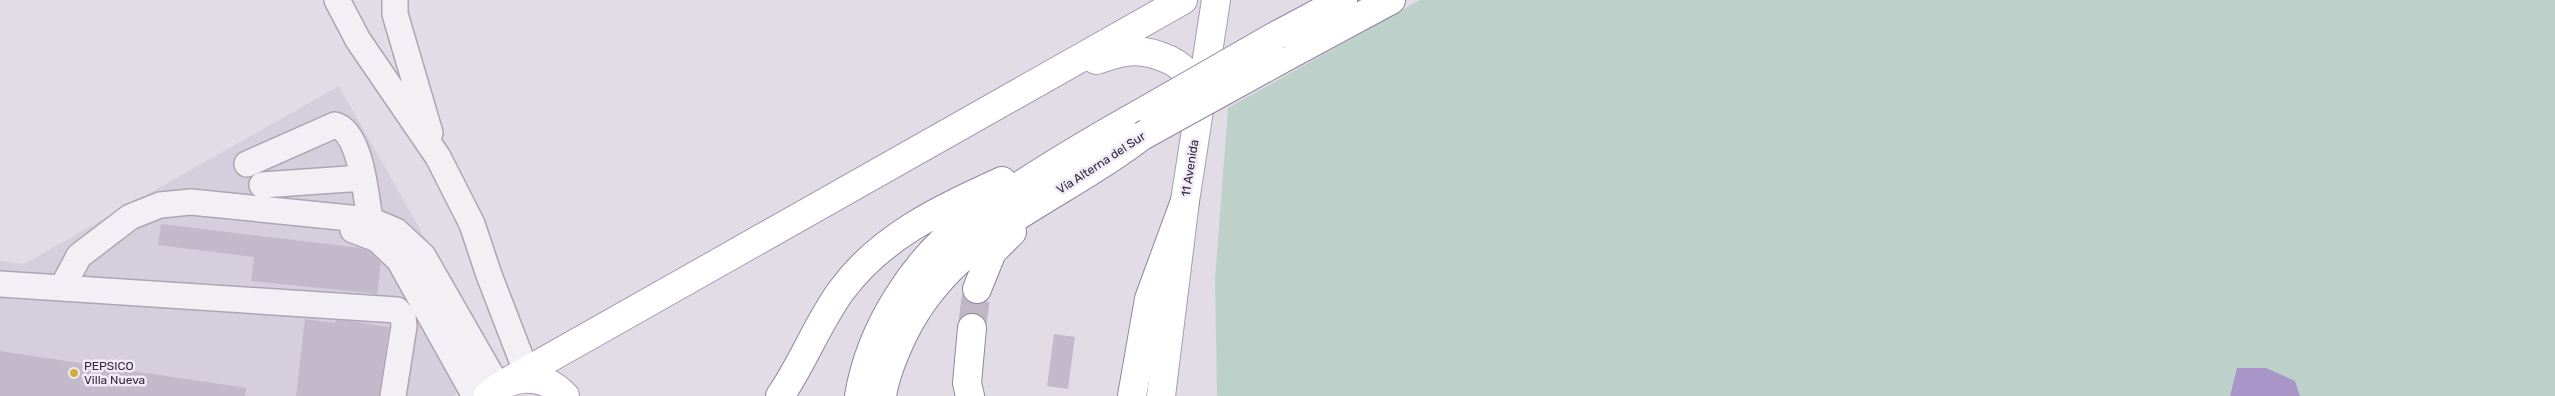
<svg xmlns="http://www.w3.org/2000/svg" width="2555" height="396" font-family="Rubik,sans-serif">
  <style>
    .built { fill: #d5cedc }
    .green { fill: #bdd1ca }
    .water { fill: #aa95c9 }
    .building { fill: #c2b9ca }
    .lines { fill: none; stroke-linecap: round; stroke-linejoin: round }
    .highway-tunnel { stroke: #bfb7c5; stroke-width: 28; stroke-dasharray: 28 14; stroke-linecap: butt }
    .minor-casing { stroke: #ada5b4; stroke-width: 28 }
    .major-casing { stroke: #a79bb3; stroke-width: 30 }
    .highway-casing { stroke: #91839e; stroke-width: 30 }
    .minor { stroke: #f2eff5; stroke-width: 25 }
    .major { stroke: #fff; stroke-width: 28 }
    .highway { stroke: #fff; stroke-width: 28 }
    .highway-bridge-casing { stroke: #91839e; stroke-width: 30; stroke-linecap: butt }
    .highway-bridge { stroke: #fff; stroke-width: 28 }
    .poi-dot { fill: #d3ac3a; stroke: #f0ebf5; stroke-width: 2 }
    .labels { text-anchor: middle; dominant-baseline: central; stroke-width: 5; stroke-linejoin: round; paint-order: stroke }
    .street-label { font-size: 12px; fill: #32253e; stroke: #f0ebf5 }
    .poi-label { font-size: 12px; fill: #32253e; stroke: #f0ebf5; text-anchor: start }
  </style>
  <rect width="100%" height="100%" fill="#e2dce7"/>
  <path class="built" d="M339,86L496,364L453,396H0V261L24,264Z"/>
  <path class="green" d="M1420,0H2555V396H1217L1215,279L1228,108Z"/>
  <path class="water" d="M2237,368H2266L2295,381L2300,396H2230Z"/>
  <path class="building" d="M161,224L361,248L369,251L381,263L377,294L251,281L254,257L158,245Z
    M962,293L971,303H983L981,315L974,313L966,314L959,320Z
    M305,319L335,323L336,320L350,321L389,327L379,396H296Z
    M1054,334L1075,337L1068,389L1047,386Z
    M0,351L246,388L245,396H0Z"/>
  <g class="lines">
    <path class="highway-tunnel" d="M972,328L977,289"/>
    <defs>
      <path id="minor" d="M337,0L358,40L438,157L472,224L489,275L526,371
        M395,0V14L430,133
        M247,164L335,125C361,132 366,196 370,220
        M262,185L363,178
        M353,230L377,239L399,260L475,396
        M0,284L397,310L403,317L404,326L393,396
        M63,286L79,256L130,217L160,205L191,202L370,220L396,231L423,256L498,387"/>
      <path id="major" d="M1096,60C1106,57 1116,53 1126,52C1146,49 1174,58 1187,73C1194,82 1197,94 1200,105
        M509,381L1183,0
        M488,396C510,374 543,372 565,396
        M1161,396L1185,201L1216,0"/>
      <path id="highway" d="M1277,35L1343,0
        M1278,61L1391,0
        M977,289L992,252L1012,232
        M780,396C803,363 817,324 841,291C881,236 941,209 1002,181
        M859,396C870,329 914,259 969,219C987,206 1006,195 1024,183C1064,157 1105,133 1148,109
        M882,396C885,375 894,354 903,335C954,231 1057,202 1142,136
        M970,396L967,383L972,328
        M1132,396L1149,299L1185,201"/>
    </defs>
    <use href="#minor" class="minor-casing"/>
    <use href="#major" class="major-casing"/>
    <use href="#highway" class="highway-casing"/>
    <use href="#minor" class="minor"/>
    <use href="#major" class="major"/>
    <use href="#highway" class="highway"/>
    <defs>
      <path id="highway-bridge" d="M1148,109L1277,35
        M1142,136L1278,61"/>
    </defs>
    <use href="#highway-bridge" class="highway-bridge-casing"/>
    <use href="#highway-bridge" class="highway-bridge"/>
  </g>
  <circle class="poi-dot" cx="74" cy="373" r="5"/>
  <g class="labels">
    <g class="street-label">
      <text transform="translate(1101 163) rotate(-33)">Vía Alterna del Sur</text>
      <text transform="translate(1190 168) rotate(-81)">11 Avenida</text>
    </g>
    <g class="poi-label">
      <text x="84" y="366">PEPSICO<tspan x="84" dy="14">Villa Nueva</tspan></text>
    </g>
  </g>
</svg>
